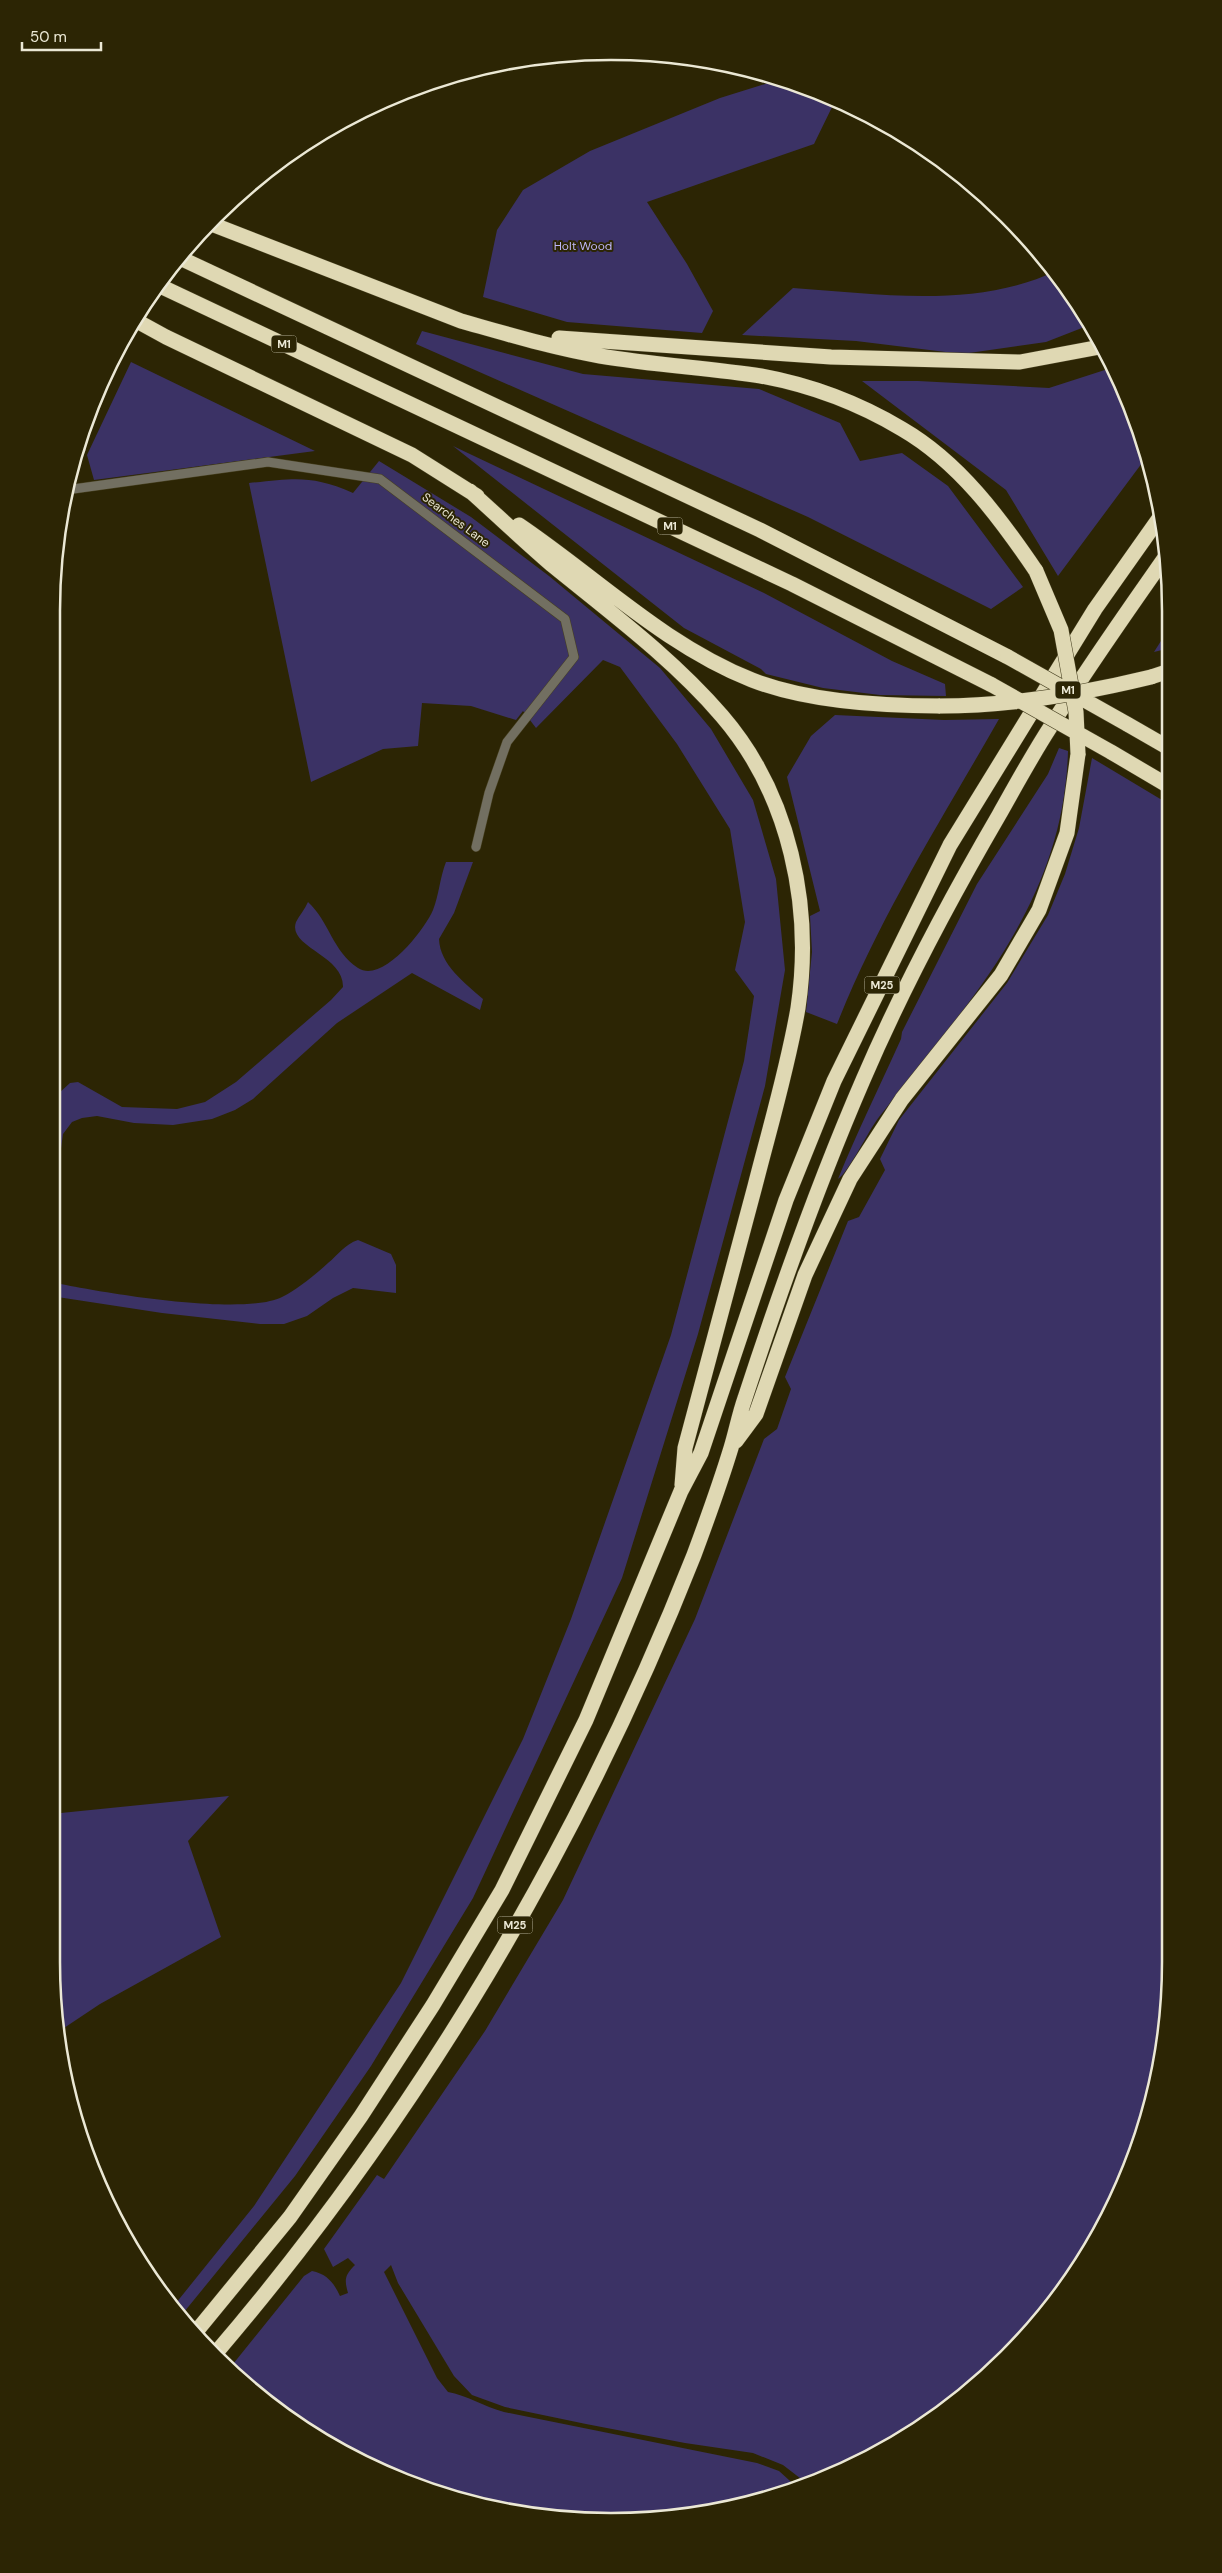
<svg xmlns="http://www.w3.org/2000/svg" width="1222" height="2573" font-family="'DM Sans',sans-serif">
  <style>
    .green { fill: #3b3265 }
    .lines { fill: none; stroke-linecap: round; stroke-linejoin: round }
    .street-casing { stroke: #474021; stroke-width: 10 }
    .highway-casing { stroke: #474021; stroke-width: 16 }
    .street { stroke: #726f61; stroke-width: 9 }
    .highway { stroke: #dfd8b3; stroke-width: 15 }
    .highway-bridge-casing { stroke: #474021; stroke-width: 16; stroke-linecap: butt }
    .highway-bridge { stroke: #dfd8b3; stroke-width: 15 }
    .labels { text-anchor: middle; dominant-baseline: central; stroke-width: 4; stroke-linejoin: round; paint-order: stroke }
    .shield { fill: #2c2504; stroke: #b2ae96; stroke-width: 1 }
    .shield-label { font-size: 11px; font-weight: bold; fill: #ebe8d5 }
    .park-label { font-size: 12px; fill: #bfb7fa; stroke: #2c2504 }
    .street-label { font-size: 12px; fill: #ebe8d5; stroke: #2c2504 }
    .rim { fill: none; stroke: #ebe8d5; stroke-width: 2.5 }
  </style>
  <rect width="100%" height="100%" fill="#2c2504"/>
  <path class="green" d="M778,80L824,94L834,103L814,144L647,202L687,264L713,311L702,333L567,322L483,297L497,230L523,190L590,151L720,98Z
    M1056,271L1087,326L1046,342L962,354L856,341L742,335L793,288C880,294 975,309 1056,271Z
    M422,331L583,374L759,389L840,423L860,461L902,453L948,486L1023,587L991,609L808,517L416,344Z
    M131,362L315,451L94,480L87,455Z
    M1111,368L1128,397L1145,459L1058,576L1006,490L862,381H918L1049,388Z
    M453,446L764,593L892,661L945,684L946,696L880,695L823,688L766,674L761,669L684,628Z
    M379,461L471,517L549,576L660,668L711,729L753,800L776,879L785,970L765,1086L698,1334L622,1578L473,1898L371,2066L295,2176L180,2317L172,2308L254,2206L401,1983L523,1739L571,1619L671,1335L744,1061L754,996L735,970L745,922L730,829L677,744L620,667L603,660L536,728L523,711L516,720L471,706L422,703L418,746L383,749L311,782L249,483C293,479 310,474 353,493Z
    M1166,633V649L1154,652Z
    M835,715L944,720L999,719C942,819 880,916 837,1024L806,1012L812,952L810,916L820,911L787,777L811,736Z
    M1059,748L1068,751C1064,904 968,1003 879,1117C868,1131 849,1172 838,1179C857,1132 880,1086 901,1039L902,1032L977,884L1048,774Z
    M1092,758L1167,803L1171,1962L1160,2071L1128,2176L1076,2273L1007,2358L952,2406L859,2464L809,2485L783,2465L753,2453L685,2443L586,2424L505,2407L472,2395L454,2376L398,2283L391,2265L384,2272L437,2378L448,2392C466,2395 485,2407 504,2412L757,2463L779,2471L799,2489L684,2517L575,2521L502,2511L397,2479L300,2428L242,2383L229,2369L304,2276L312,2271C327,2274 334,2283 340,2296L348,2293C344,2279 345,2275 355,2265L348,2258L333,2267L324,2249L377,2175L384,2179L485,2031L563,1900L695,1619L764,1439L777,1429L791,1389L785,1377L848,1221L859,1217L885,1170L880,1159L899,1120L1007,983L1048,915L1065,874L1079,828Z
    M446,862H473L454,913L439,939C440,965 465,983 483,999L480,1010L412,973L337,1023L253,1099L235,1110L212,1119L173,1125L134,1123L97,1116L82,1118L72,1122L63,1134L58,1170L51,1183V1117L59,1093L70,1083L78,1082L122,1107L177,1109L205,1102L236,1082L331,1000L343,987C344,955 287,947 296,922C299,916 305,909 308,902C329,921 333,952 358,968C383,984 425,929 433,910C439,895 440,877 446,862Z
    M358,1240L391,1254L396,1265V1293L353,1288L333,1298L307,1316L284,1324H260L162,1313L51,1296V1282C98,1292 242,1317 282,1297C298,1289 315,1275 328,1263C338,1255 345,1244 358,1240Z
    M229,1796L188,1841L221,1937L100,2004L58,2032L51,1962V1814Z"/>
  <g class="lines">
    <defs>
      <path id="street" d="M73,465L81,449L83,434
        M66,490L268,462L380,479L565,619L574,657L507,742L489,793L476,847"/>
      <path id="highway" d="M209,223L461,321C507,334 553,348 600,356C654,365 708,368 761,376C810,385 860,404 902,429C959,462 1000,518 1036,571
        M180,258L760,530L1008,657
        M158,285L792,584L992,685
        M135,320L166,337L412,455L477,496
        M559,338L831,357L1020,362L1100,347
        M470,491C497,515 524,541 552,565C611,613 672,658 722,716C790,795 813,907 798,1008C788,1067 770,1127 755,1186C732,1273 708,1361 685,1448L682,1485
        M519,525C596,577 664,645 752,680C806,701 882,706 940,706
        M1151,677L1166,672
        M1127,724L1167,747
        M1111,752L1167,785
        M736,1441L756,1414L805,1275L850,1179L902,1099L1001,975L1039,910L1067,833L1078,754
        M195,2333L290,2217L361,2116L433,2005L502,1890L586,1720L681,1491L701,1453L786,1200L834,1081L950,845L1095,609L1160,517
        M215,2354C417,2118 580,1844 694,1555C707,1520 720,1484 731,1448C736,1432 739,1415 745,1398C780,1291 818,1184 863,1080C902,989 949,901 999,815C1016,785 1032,755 1051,726C1087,668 1127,612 1166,556"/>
    </defs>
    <use href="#street" class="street-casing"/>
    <use href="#highway" class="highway-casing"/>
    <use href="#street" class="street"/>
    <use href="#highway" class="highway"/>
    <defs>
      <path id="highway-bridge" d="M1036,571L1061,630L1076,712L1078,754
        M1008,657L1127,724
        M992,685L1111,752
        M940,706C1012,706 1081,694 1151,677"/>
    </defs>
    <use href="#highway-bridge" class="highway-bridge-casing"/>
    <use href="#highway-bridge" class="highway-bridge"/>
  </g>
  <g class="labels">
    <g class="shield">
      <rect x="271.5" y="335.5" width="25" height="17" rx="4"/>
      <rect x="657.5" y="517.5" width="25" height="17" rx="4"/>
      <rect x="1055.5" y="681.5" width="25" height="17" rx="4"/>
      <rect x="864.5" y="976.5" width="35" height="17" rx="4"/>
      <rect x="497.5" y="1916.5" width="35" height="17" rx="4"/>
    </g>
    <g class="shield-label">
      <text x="284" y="344">M1</text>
      <text x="670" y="526">M1</text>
      <text x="1068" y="690">M1</text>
      <text x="882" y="985">M25</text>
      <text x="515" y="1925">M25</text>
    </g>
    <g class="park-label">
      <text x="583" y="246">Holt Wood</text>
    </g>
    <g class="street-label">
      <text transform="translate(456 520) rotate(37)">Searches Lane</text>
    </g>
  </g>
  <path d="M0 0H1222V2573H0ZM611 60H611A551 551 0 0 1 1162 611V1962A551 551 0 0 1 611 2513H611A551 551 0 0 1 60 1962V611A551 551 0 0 1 611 60Z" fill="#2c2504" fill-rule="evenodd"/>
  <path class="rim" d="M611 60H611A551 551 0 0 1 1162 611V1962A551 551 0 0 1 611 2513H611A551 551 0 0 1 60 1962V611A551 551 0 0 1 611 60Z"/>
  <path d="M22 42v8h79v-8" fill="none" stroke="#ebe8d5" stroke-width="2.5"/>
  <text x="30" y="42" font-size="15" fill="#ebe8d5" stroke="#2c2504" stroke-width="4" paint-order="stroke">50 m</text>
</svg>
